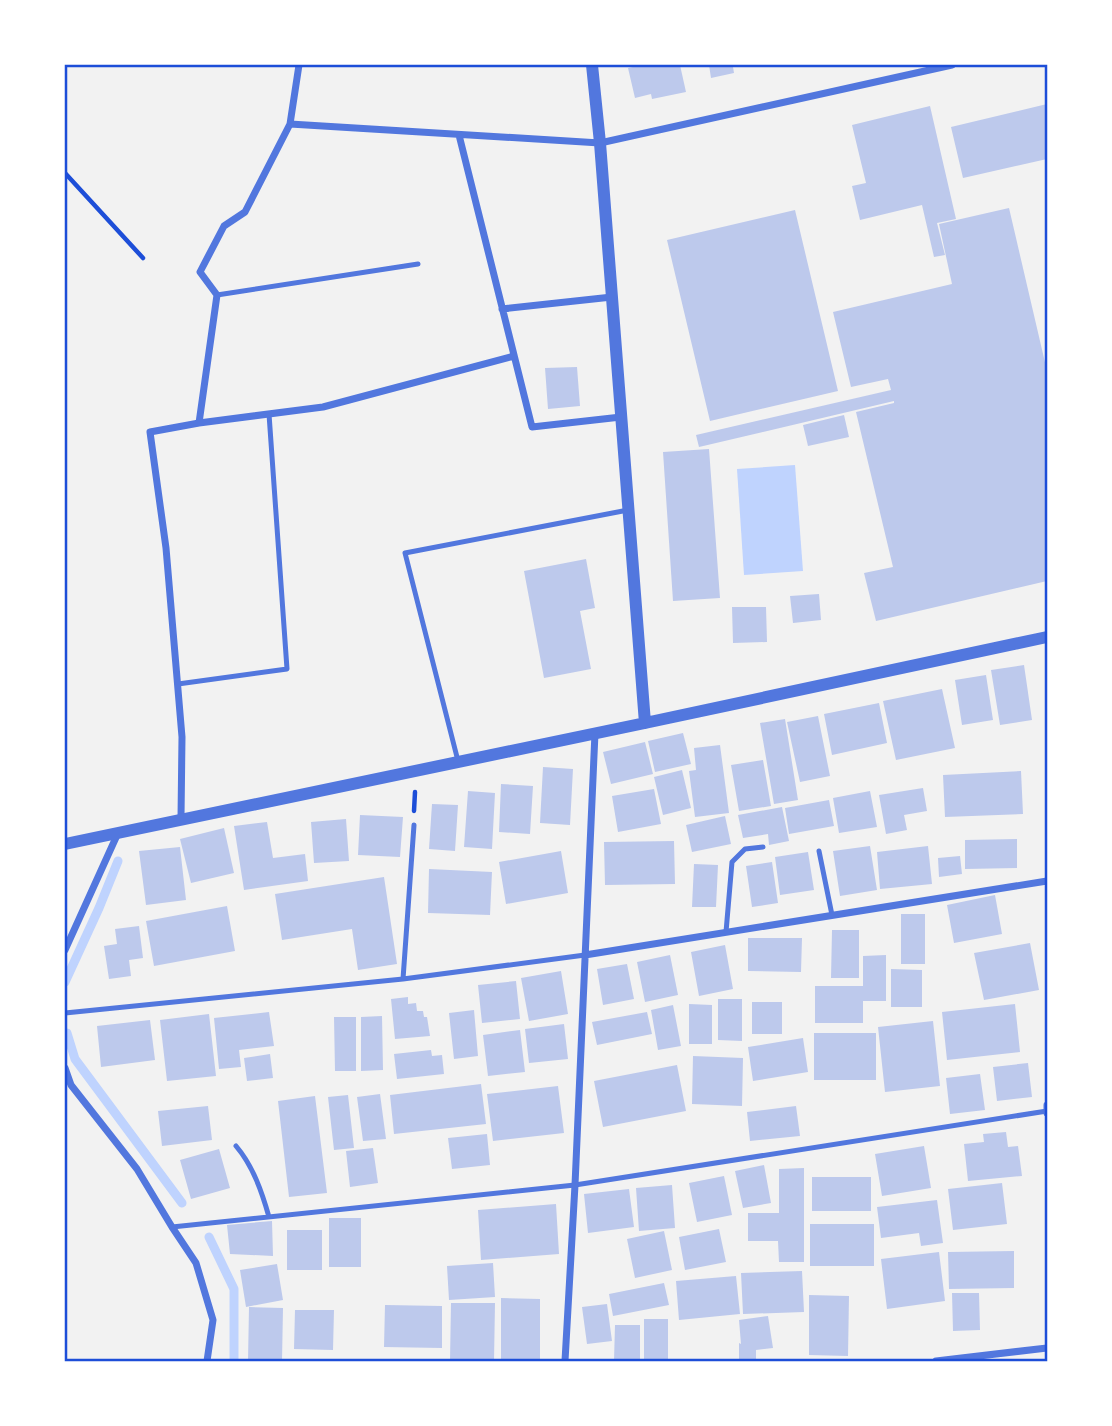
<svg xmlns="http://www.w3.org/2000/svg" width="1112" height="1426" font-family="'Varela Round',sans-serif">
  <style>
    .water { fill: #bfd3fe }
    .lines { fill: none; stroke-linecap: round; stroke-linejoin: round }
    .stream { stroke: #bfd3fe; stroke-width: 9 }
    .building { fill: #bdc9ec }
    .path { stroke: #1d4ed8; stroke-width: 4.5 }
    .service { stroke: #5277de; stroke-width: 5 }
    .minor { stroke: #5277de; stroke-width: 7 }
    .tertiary { stroke: #5277de; stroke-width: 12 }
    .neatline { fill: none; stroke: #1d4ed8; stroke-width: 2.5 }
  </style>
  <rect width="100%" height="100%" fill="#f2f2f2"/>
  <path class="water" d="M795,465L803,571L744,575L737,469Z"/>
  <g class="lines">
    <path class="stream" d="M65,982L99,908L118,861
      M67,1033L75,1059L182,1203
      M209,1237L234,1289V1361"/>
  </g>
  <path class="building" d="M642,65H680L686,92L652,99L651,94L635,98L628,68Z
    M709,65H740V66L733,67L734,73L711,78Z
    M1047,104V159L963,178L951,127Z
    M930,106L956,219L937,223L945,255L934,257L922,205L860,220L852,186L866,183L852,125Z
    M1009,208L1047,371V581L876,621L864,573L893,567L856,412L894,403V401L699,447L696,435L891,390L888,379L851,387L833,312L952,284L939,224Z
    M795,210L838,391L710,421L667,240Z
    M577,367L580,406L548,409L545,368Z
    M844,415L849,437L808,446L803,425Z
    M709,449L720,598L673,601L663,452Z
    M586,559L595,608L580,611L591,669L544,678L524,571Z
    M819,594L821,620L793,623L790,596Z
    M732,607H766L767,642L733,643Z
    M1024,665L1032,720L1000,725L991,670Z
    M986,675L993,720L962,725L955,680Z
    M942,689L955,748L896,760L883,701Z
    M879,703L887,743L832,755L824,714Z
    M818,716L830,776L800,782L787,722Z
    M785,719L798,800L774,804L760,723Z
    M683,733L691,764L655,772L648,741Z
    M645,742L653,774L611,784L603,752Z
    M720,745L729,813L695,817L689,771L696,770L694,748Z
    M763,760L771,806L739,811L731,765Z
    M543,767L573,769L570,825L540,823Z
    M682,770L691,808L663,815L654,777Z
    M1021,771L1023,814L945,817L943,775Z
    M501,784L533,786L530,834L499,832Z
    M923,788L927,811L904,815L907,830L886,834L879,795Z
    M654,789L661,824L618,832L612,796Z
    M468,791L495,793L492,849L464,847Z
    M870,791L877,827L839,833L833,798Z
    M829,800L834,826L789,834L785,808Z
    M432,804L458,805L455,851L429,849Z
    M782,807L789,841L769,845L768,834L743,838L738,815Z
    M360,815L403,817L400,857L358,855Z
    M725,816L731,844L692,852L686,825Z
    M346,819L349,861L314,863L311,822Z
    M267,822L273,858L305,854L308,881L244,890L234,826Z
    M224,828L234,873L191,883L180,839Z
    M1017,839V868L965,869V840Z
    M674,841L675,884L605,885L604,842Z
    M870,846L877,890L840,896L833,851Z
    M928,846L932,884L880,889L877,852Z
    M180,847L186,900L146,905L139,851Z
    M561,851L568,893L506,904L499,862Z
    M808,852L814,890L780,895L775,857Z
    M960,856L962,874L939,877L938,858Z
    M772,862L778,903L752,907L746,866Z
    M694,864L718,865L716,907H692Z
    M429,869L492,872L490,915L428,913Z
    M384,877L397,964L358,970L352,929L282,940L275,894Z
    M995,895L1002,934L954,943L947,905Z
    M227,906L235,951L154,966L146,921Z
    M901,914H925V964H901Z
    M139,926L143,958L129,960L131,976L109,979L104,946L117,944L115,929Z
    M832,930H859V978H831Z
    M748,938H802L801,972L748,971Z
    M1030,943L1039,990L984,1000L974,953Z
    M725,945L733,989L699,996L691,952Z
    M670,955L678,995L645,1002L637,962Z
    M886,955V1001H863V1023H815V986H863V956Z
    M627,964L634,999L603,1005L597,969Z
    M891,969L922,970V1007H891Z
    M561,971L568,1014L529,1021L521,978Z
    M516,981L520,1019L482,1023L478,985Z
    M408,997V1004L416,1003L417,1011H423L424,1017H427L430,1036L395,1039L391,999Z
    M718,999H742V1041L718,1040Z
    M752,1002H782V1034H752Z
    M689,1004L712,1005V1044H689Z
    M1015,1004L1020,1052L947,1060L942,1012Z
    M673,1005L681,1046L658,1050L651,1010Z
    M474,1010L478,1056L454,1059L449,1013Z
    M269,1012L274,1046L239,1050L241,1067L219,1069L214,1018Z
    M647,1012L652,1034L597,1045L592,1022Z
    M209,1014L216,1076L167,1081L160,1020Z
    M382,1016L383,1070L361,1071V1017Z
    M334,1017H356V1071H335Z
    M150,1020L155,1060L101,1067L97,1026Z
    M933,1021L940,1086L885,1092L878,1027Z
    M564,1024L568,1059L529,1063L525,1029Z
    M520,1030L525,1072L488,1076L483,1035Z
    M814,1033H876V1080H814Z
    M803,1038L808,1072L753,1081L748,1047Z
    M431,1050L432,1056L442,1055L444,1074L397,1079L394,1054Z
    M270,1054L273,1078L247,1081L244,1058Z
    M693,1056L743,1058L742,1106L692,1104Z
    M1028,1063L1032,1097L997,1101L993,1067Z
    M677,1065L686,1111L603,1127L594,1081Z
    M980,1074L985,1110L950,1114L946,1078Z
    M481,1084L486,1124L394,1134L390,1095Z
    M558,1086L564,1133L493,1141L487,1094Z
    M380,1094L386,1139L363,1141L357,1097Z
    M348,1095L354,1148L334,1150L328,1097Z
    M315,1096L327,1193L289,1197L278,1101Z
    M208,1106L212,1140L162,1146L158,1111Z
    M796,1106L800,1136L750,1141L747,1112Z
    M1006,1132L1008,1147L1018,1146L1022,1176L968,1181L964,1144L984,1142L983,1134Z
    M487,1134L490,1165L452,1169L448,1138Z
    M924,1146L931,1188L882,1196L875,1154Z
    M373,1148L378,1183L350,1187L346,1151Z
    M219,1149L230,1188L191,1199L180,1160Z
    M764,1165L771,1203L743,1208L735,1171Z
    M804,1168V1262H779L778,1241H748V1213H779V1169Z
    M724,1176L732,1215L697,1222L689,1183Z
    M812,1177H871V1211H812Z
    M1002,1183L1007,1224L953,1230L948,1189Z
    M672,1185L675,1228L639,1231L636,1188Z
    M629,1189L634,1227L588,1233L584,1194Z
    M937,1200L943,1243L921,1246L919,1233L881,1238L877,1207Z
    M556,1204L559,1254L481,1260L478,1210Z
    M329,1218H361V1267H329Z
    M272,1221L273,1256L230,1254L227,1225Z
    M810,1224H874V1266H810Z
    M719,1229L726,1262L685,1270L679,1237Z
    M287,1230H322V1270H287Z
    M664,1231L672,1270L635,1278L627,1239Z
    M1014,1251V1288L949,1289L948,1252Z
    M939,1252L945,1301L887,1309L881,1259Z
    M493,1263L495,1297L449,1300L447,1266Z
    M277,1264L283,1300L246,1307L240,1270Z
    M802,1271L804,1312L743,1314L741,1273Z
    M736,1276L740,1314L679,1320L676,1281Z
    M664,1283L669,1305L613,1316L609,1294Z
    M952,1293H979L980,1330L953,1331Z
    M809,1295L849,1296L848,1356L809,1355Z
    M501,1298L540,1299V1361H501Z
    M451,1303H495L494,1361H450Z
    M607,1304L612,1341L587,1344L582,1307Z
    M385,1305L442,1306V1348L384,1347Z
    M249,1307L283,1308L282,1361H248Z
    M295,1310H334L333,1350L294,1349Z
    M768,1316L773,1348L756,1350V1361H739V1343L741,1344L739,1320Z
    M644,1319H668V1361H644Z
    M615,1325H640V1361H614Z"/>
  <g class="lines">
    <path class="path" d="M65,173L143,258
      M414,811L415,792"/>
    <path class="service" d="M217,295L418,264
      M178,684L287,669L269,414
      M458,761L405,553L628,510
      M819,851L832,915
      M726,932L732,862L745,849L763,847
      M403,979L414,825
      M65,1013L403,979L585,955
      M236,1146C253,1166 262,1192 269,1217
      M172,1227L575,1185L1047,1111"/>
    <path class="minor" d="M290,124L600,143L952,65
      M459,135L532,427L621,417
      M502,309L612,297
      M199,423L323,407L514,356
      M181,818L182,737L166,548L150,432L199,423L217,295L200,272L224,226L245,212L290,124L299,65
      M65,950L118,833
      M585,955L1047,881
      M65,1068L71,1085L137,1169L172,1227L196,1263L213,1320L207,1361
      M1047,1105V1113
      M565,1361L575,1185L595,733
      M936,1361L1047,1348"/>
    <path class="tertiary" d="M592,65L600,143L645,723
      M65,844L645,723L1047,637"/>
  </g>
  <rect width="1112" height="1426" fill="none" stroke="#ffffff" stroke-width="133"/>
  <rect x="66" y="66" width="980" height="1294" class="neatline"/>
</svg>
